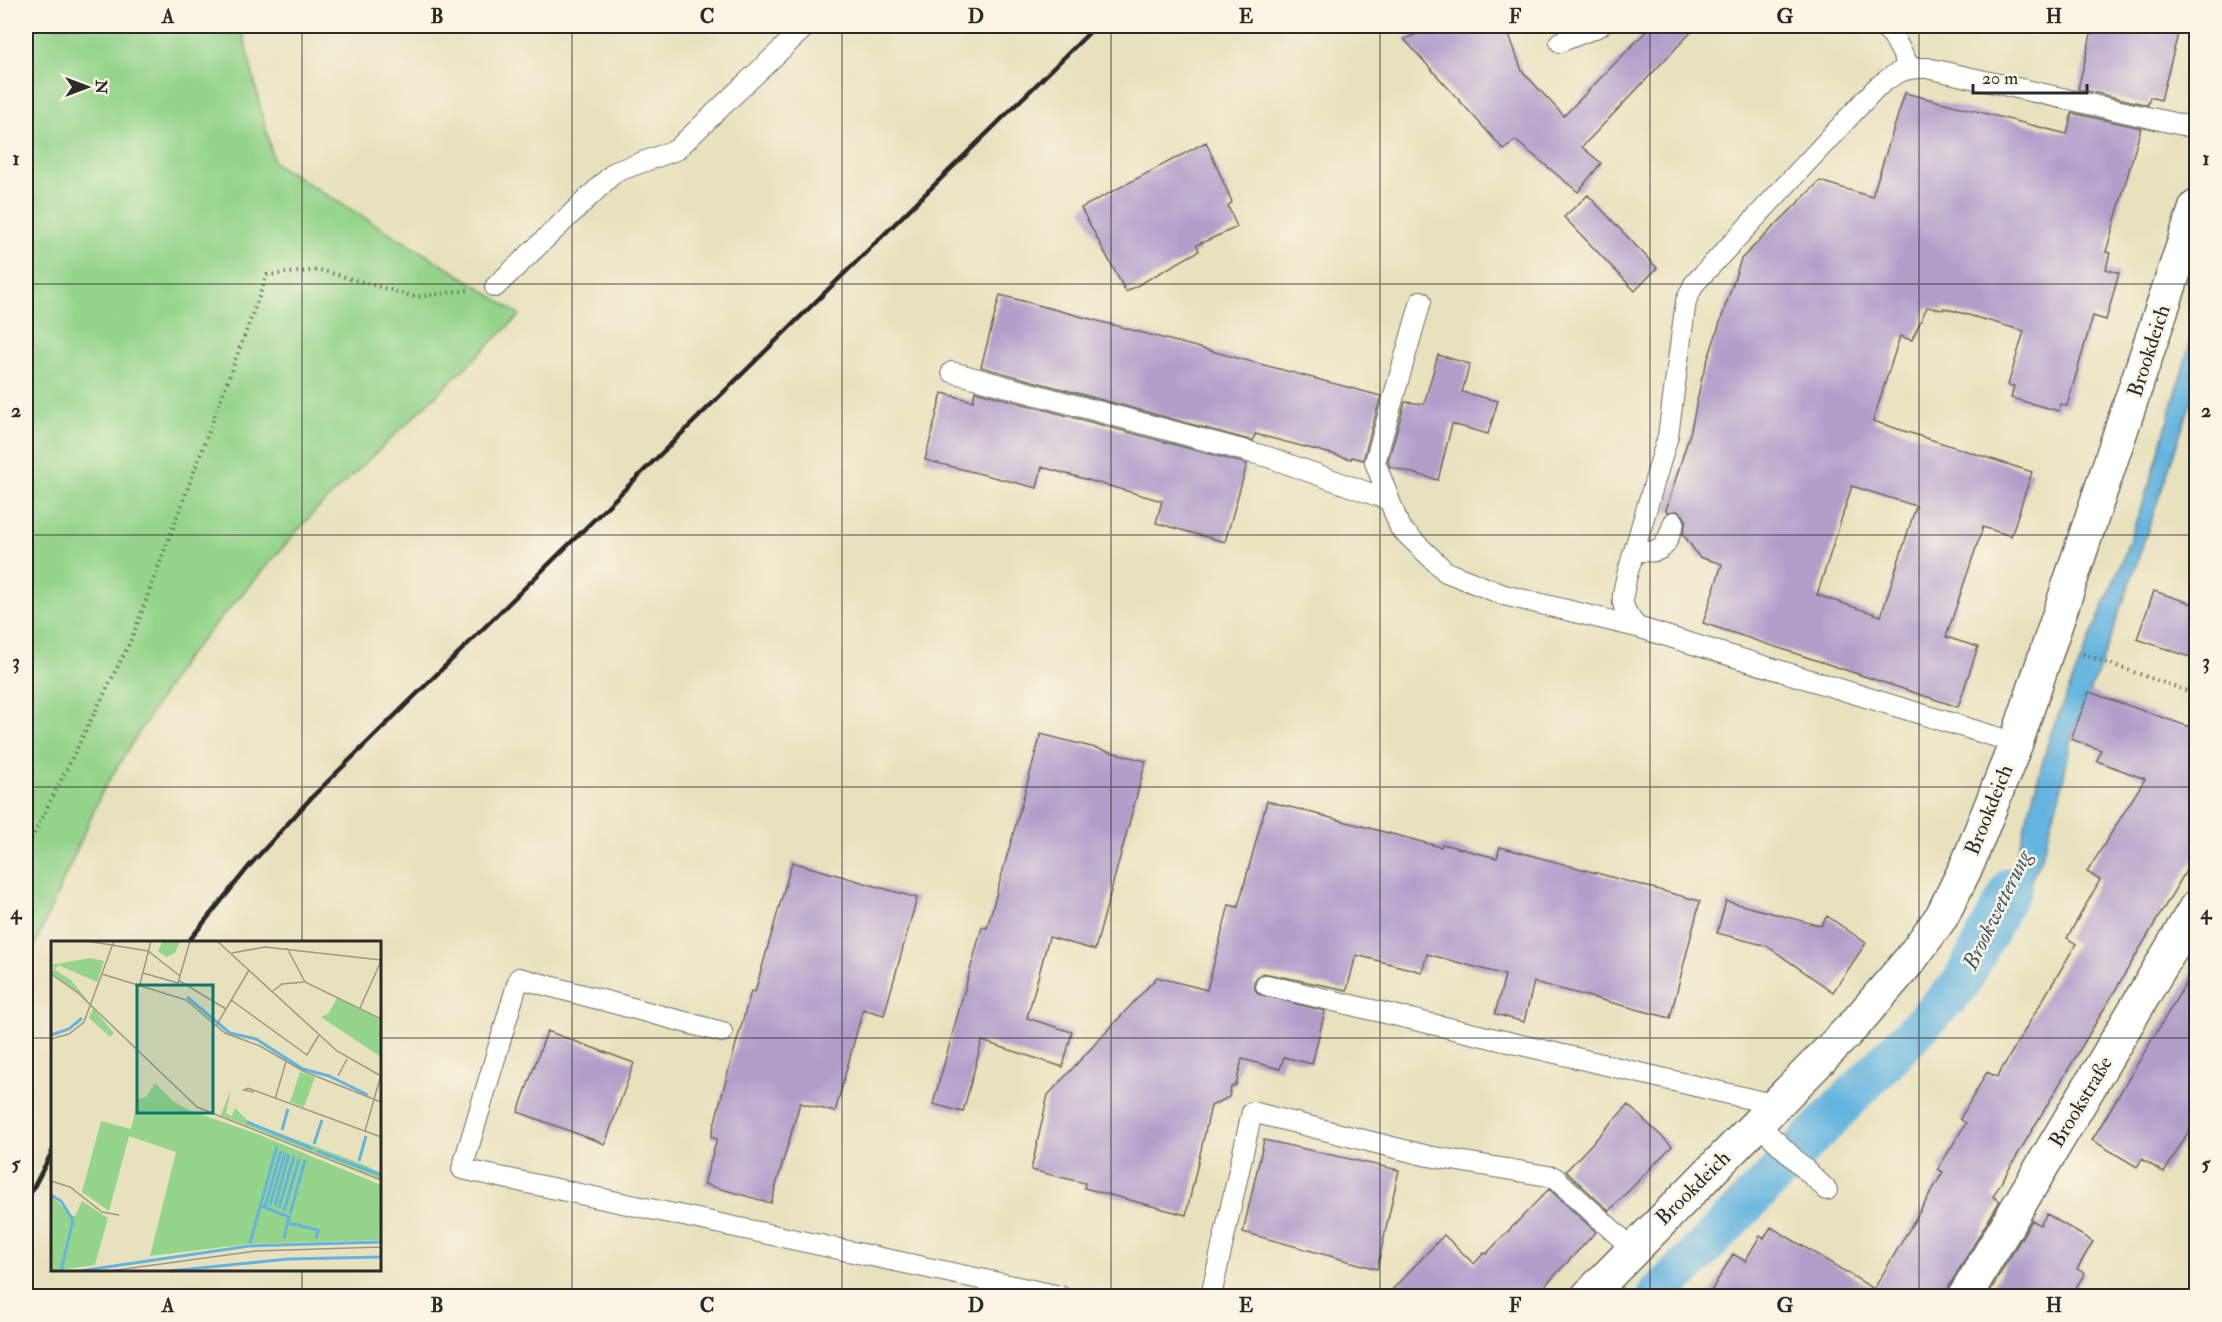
<svg xmlns="http://www.w3.org/2000/svg" width="2222" height="1322" font-family="'IM FELL Double Pica',serif">
  <style>
    .green { fill: #94d48b; stroke: #60805b; stroke-width: 1.5 }
    .water { fill: #64b4df; stroke: #487085; stroke-width: 1.5 }
    .lines { fill: none; stroke-linecap: round; stroke-linejoin: round }
    .canal { stroke: #64b4df; stroke-width: 40 }
    .building { fill: #b19fca; fill-rule: evenodd }
    .lane-casing { stroke: #6d6b5e; stroke-width: 22 }
    .street-casing { stroke: #6d6b5e; stroke-width: 36 }
    .path { stroke: #6d6b5e; stroke-width: 4; stroke-dasharray: 1.5 4.5; stroke-linecap: butt }
    .lane { stroke: #fff; stroke-width: 20 }
    .street { stroke: #fff; stroke-width: 33 }
    .rail { stroke: #2b2b2b; stroke-width: 4.5 }
    .grid { fill: none; stroke: #2b2b2b; stroke-width: 1.5; stroke-opacity: 0.55 }
    .labels { text-anchor: middle; dominant-baseline: central; stroke-width: 5; stroke-linejoin: round; paint-order: stroke }
    .street-label { font-size: 21px; fill: #2b2b2b; stroke: #fcf5e5 }
    .water-label { font-size: 22px; font-style: italic; fill: #3f5b6a; stroke: #fcf5e5 }
    .inset-river { fill: none; stroke: #64b4df; stroke-width: 3 }
    .inset-road { fill: none; stroke: #9c9883; stroke-width: 1.5 }
    .view { fill: #0f766e; fill-opacity: 0.15; stroke: #0f766e; stroke-width: 3 }
    .inset-edge { fill: none; stroke: #2b2b2b; stroke-width: 3 }
    .neatline { fill: none; stroke: #2b2b2b; stroke-width: 2 }
    .grid-label { font-size: 20px; text-anchor: middle; font-weight: bold; fill: #2b2b2b }
  </style>
  <rect width="100%" height="100%" fill="#fcf5e5"/>
  <filter id="ink" filterUnits="userSpaceOnUse"><feTurbulence type="fractalNoise" baseFrequency=".0167" numOctaves="2"/><feDisplacementMap in="SourceGraphic" scale="12" xChannelSelector="R" yChannelSelector="G"/><feConvolveMatrix kernelMatrix="1 2 1 2 8 2 1 2 1" color-interpolation-filters="sRGB"/></filter>
  <filter id="wash" filterUnits="userSpaceOnUse"><feTurbulence type="fractalNoise" baseFrequency=".008" numOctaves="4" result="noise"/><feDisplacementMap in="SourceGraphic" scale="24" xChannelSelector="R" yChannelSelector="G"/><feGaussianBlur stdDeviation="1.35" result="paint"/><feColorMatrix in="noise" values="0 0 0 0 0 0 0 0 0 0 0 0 0 0 0 0 0 1.4 0 .05"/><feComposite in="paint" operator="in"/></filter>
  <g filter="url(#wash)">
    <rect width="100%" height="100%" fill="#e8e1bd"/>
    <path class="green" d="M26,26H211L243,34L274,163L471,282L520,315L314,512L184,660L103,790L26,965Z"/>
    <path class="water" d="M2196,323V388L2132,577L2099,670L2071,739L2062,786L2041,860L1999,944L1979,930L2015,861L2050,735L2122,561L2151,479Z"/>
    <g class="lines">
      <path class="canal" d="M1657,1296L1960,985L2012,887"/>
    </g>
    <g id="blocks">
      <path class="building" d="M1438,26H1506L1522,71L1564,116L1651,26H1697L1582,147L1601,163L1578,192L1515,140L1504,150L1404,39Z
        M2093,26H2180L2161,100L2150,97L2148,105L2078,89Z
        M1905,93L2067,134L2072,113L2141,128L2106,252L2110,253L2106,269L2119,273L2106,320L2093,316L2067,406L2060,404L2059,411L2011,398L2014,386L2008,385L2024,331L1944,308L1943,310L1927,307L1912,340L1900,336L1873,421L2032,472L2011,536L1983,527L1946,637L1978,647L1958,707L1703,623L1722,564L1699,557L1683,534L1686,520L1683,515L1677,511L1667,512L1666,510L1691,430L1702,377L1741,259L1820,181L1872,197ZM1852,486L1916,506L1881,616L1817,595Z
        M1206,142L1232,202L1228,206L1237,227L1197,245L1199,251L1126,292L1081,208Z
        M1588,195L1657,268L1635,291L1564,217Z
        M1000,295L1381,396L1363,460L1352,457L1351,459L1255,434L1253,441L981,367Z
        M1438,355L1470,364L1462,392L1498,401L1488,434L1452,424L1438,480L1390,467L1388,461L1405,402L1424,404Z
        M975,391L1247,464L1225,542L1156,523L1162,501L1042,467L1037,488L925,460L942,393L973,401Z
        M2154,591L2196,605V659L2137,639Z
        M2089,692L2196,729V854L1999,1186L1993,1197L2000,1201L1949,1286L1946,1296H1708L1733,1254L1745,1261L1760,1236L1764,1238L1771,1227L1874,1289L1943,1172L1938,1169L1966,1123L1960,1119L1987,1072L1997,1077L2076,944L2067,938L2100,880L2087,872L2145,779L2097,761L2101,750L2071,739Z
        M1041,734L1146,761L1095,950L1049,937L1027,1018L1072,1032L1063,1067L982,1041L963,1112L933,1104L982,927L987,928Z
        M1267,801L1441,847L1442,844L1497,858L1500,847L1700,901L1670,1018L1534,982L1524,1022L1495,1014L1505,975L1427,954L1422,972L1356,955L1347,990L1263,973L1257,977L1254,983L1255,989L1258,994L1325,1011L1312,1064L1284,1057L1280,1069L1242,1059L1236,1085L1231,1087L1229,1097L1211,1106L1186,1215L1084,1188L1085,1183L1031,1170L1048,1095L1157,977L1207,990L1229,905L1238,907Z
        M792,862L917,898L884,1015L863,1009L835,1112L800,1103L771,1203L704,1184L717,1139L711,1137L724,1087L751,991L755,992Z
        M1726,901L1821,926L1827,916L1866,943L1833,992L1767,946L1717,933Z
        M2196,966V1119L2164,1173L2142,1159L2137,1167L2092,1140Z
        M547,1031L634,1063L605,1144L518,1112Z
        M1628,1105L1672,1146L1609,1211L1566,1171Z
        M1264,1140L1399,1170L1377,1269L1243,1232Z
        M1549,1189L1596,1232L1535,1296H1386L1444,1235L1474,1264L1484,1253L1486,1254Z
        M2047,1214L2093,1242L2077,1269L2085,1273L2071,1296H1987L2032,1220L2040,1225Z"/>
    </g>
  </g>
  <g filter="url(#ink)">
    <use href="#blocks" fill-opacity="0" stroke="#6d6b5e" stroke-width="1.5"/>
    <g class="lines">
      <defs>
        <path id="lane" d="M1883,26L1893,36L1910,68
          M1560,42L1600,26
          M495,287L615,172L676,150L806,26
          M1421,301L1375,462L1400,528L1446,572L1504,595L1637,627
          M952,372L1268,457L1389,500
          M1635,550C1664,555 1665,548 1674,522
          M2016,743L1637,627C1619,606 1621,601 1627,575L1668,436L1686,301L1694,284L1876,88C1895,73 1903,67 1927,68L2196,128
          M1266,985L1776,1105
          M722,1032L519,978L462,1169L1060,1296
          M1757,1123L1827,1190
          M1211,1296L1252,1112L1428,1156L1554,1177L1633,1249"/>
        <path id="street" d="M1588,1296L1855,1024L1910,960L1942,916L1968,863L2016,743L2196,207
          M1965,1296L2196,907"/>
      </defs>
      <use href="#lane" class="lane-casing"/>
      <use href="#street" class="street-casing"/>
      <path class="path" d="M2083,654L2196,694
        M26,850L132,638L267,275L320,270L415,297L468,290"/>
      <use href="#lane" class="lane"/>
      <use href="#street" class="street"/>
      <path class="rail" d="M188,942L251,864L312,797L1096,26
        M26,1202L52,1152"/>
    </g>
  </g>
  <path class="grid" d="M302,26V942M572,26V1296M842,26V1296M1111,26V1296M1380,26V1296M1650,26V1296M1919,26V1296M26,284H2196M26,535H2196M26,787H2196M26,1038H52M380,1038H2196M302,1270V1296"/>
  <g class="labels">
    <g class="street-label">
      <text transform="translate(2149 351) rotate(-72)">Brookdeich</text>
      <text transform="translate(1989 810) rotate(-68)">Brookdeich</text>
      <text transform="translate(2081 1102) rotate(-59)">Brookstraße</text>
      <text transform="translate(1693 1188) rotate(-45)">Brookdeich</text>
    </g>
    <g class="water-label">
      <text transform="translate(1997 910) rotate(-64)">Brookwetterung</text>
    </g>
  </g>
  <g transform="translate(51 941)">
    <rect width="330" height="330" fill="#e8e1bd"/>
    <path d="M112,0H129L124,12L115,16L107,10ZM39,17L53,20L46,41L7,24L4,29L20,39L38,61L0,32L4,26L0,24ZM286,57L330,79V116L270,76L277,73ZM42,67L63,92L59,96L38,77ZM249,131L264,136L253,166L239,161ZM104,142L123,161L140,170L204,192L330,244V299L197,303L99,315L125,211L78,195L58,270L31,251L50,180L80,188L87,158L95,156ZM180,148L175,172L181,175L184,167L198,181L311,223L330,232V238L170,174ZM0,254L20,274L24,275L31,260L57,277L44,324L0,330Z" fill="#94d48b"/>
    <path class="inset-river" d="M136,56L179,92L205,98L252,128L278,135L317,154M0,94L18,88L31,77M196,181L262,208M231,189L237,168M263,203L271,179M266,210L330,234M308,220L315,195M0,254L10,260L22,279L10,330M219,264L234,212M210,265L238,276L233,297M214,265L230,210M224,265L238,213M228,267L243,215M233,270L248,218M239,273L254,219M238,282L267,289L265,297M199,302L226,205M29,330L198,305L330,301M119,330L237,318L330,316"/>
    <path class="inset-road" d="M36,0L97,10L129,35M166,0L286,110L330,135M236,7L254,41L330,78M181,12L214,6L330,19M92,32L127,42L139,0M0,33L27,52L146,166L330,239M51,33L135,59L174,92L209,105L252,130L330,161M127,39L175,68M89,43L100,0M222,50L231,43L253,41M180,59L256,114L268,94M309,67L330,20M165,85L198,29M0,98L18,93L33,81L63,0M287,135L296,118M203,151L193,149L197,147L330,196M224,158L235,121M314,190L330,134M0,240L19,246L51,271L68,274M59,330L205,310L330,306"/>
    <path class="view" d="M86,44H162V172H86Z"/>
    <rect width="330" height="330" class="inset-edge"/>
  </g>
  <rect width="2222" height="1322" fill="none" stroke="#fcf5e5" stroke-width="66"/>
  <g transform="translate(87 87) rotate(90)" stroke="#fcf5e5" stroke-width="4.5" paint-order="stroke">
  <path d="M0-4.5L10 22L0 15L-10 22Z" fill="#2b2b2b"/>
  <text y="-9" font-size="16" font-weight="bold" text-anchor="middle" fill="#2b2b2b">N</text>
  </g>
  <path d="M1973 84v9h114v-9" fill="none" stroke="#2b2b2b" stroke-width="3"/>
  <text x="1982" y="84" font-size="18" fill="#2b2b2b" stroke="#fcf5e5" stroke-width="4.5" paint-order="stroke">20 m</text>
  <rect x="33" y="33" width="2156" height="1256" class="neatline"/>
  <g class="grid-label">
    <text x="168" y="23">A</text>
    <text x="437" y="23">B</text>
    <text x="707" y="23">C</text>
    <text x="976" y="23">D</text>
    <text x="1246" y="23">E</text>
    <text x="1515" y="23">F</text>
    <text x="1785" y="23">G</text>
    <text x="2054" y="23">H</text>
    <text x="16" y="165">1</text>
    <text x="2206" y="165">1</text>
    <text x="16" y="417">2</text>
    <text x="2206" y="417">2</text>
    <text x="16" y="668">3</text>
    <text x="2206" y="668">3</text>
    <text x="16" y="919">4</text>
    <text x="2206" y="919">4</text>
    <text x="16" y="1170">5</text>
    <text x="2206" y="1170">5</text>
    <text x="168" y="1312">A</text>
    <text x="437" y="1312">B</text>
    <text x="707" y="1312">C</text>
    <text x="976" y="1312">D</text>
    <text x="1246" y="1312">E</text>
    <text x="1515" y="1312">F</text>
    <text x="1785" y="1312">G</text>
    <text x="2054" y="1312">H</text>
  </g>
</svg>
